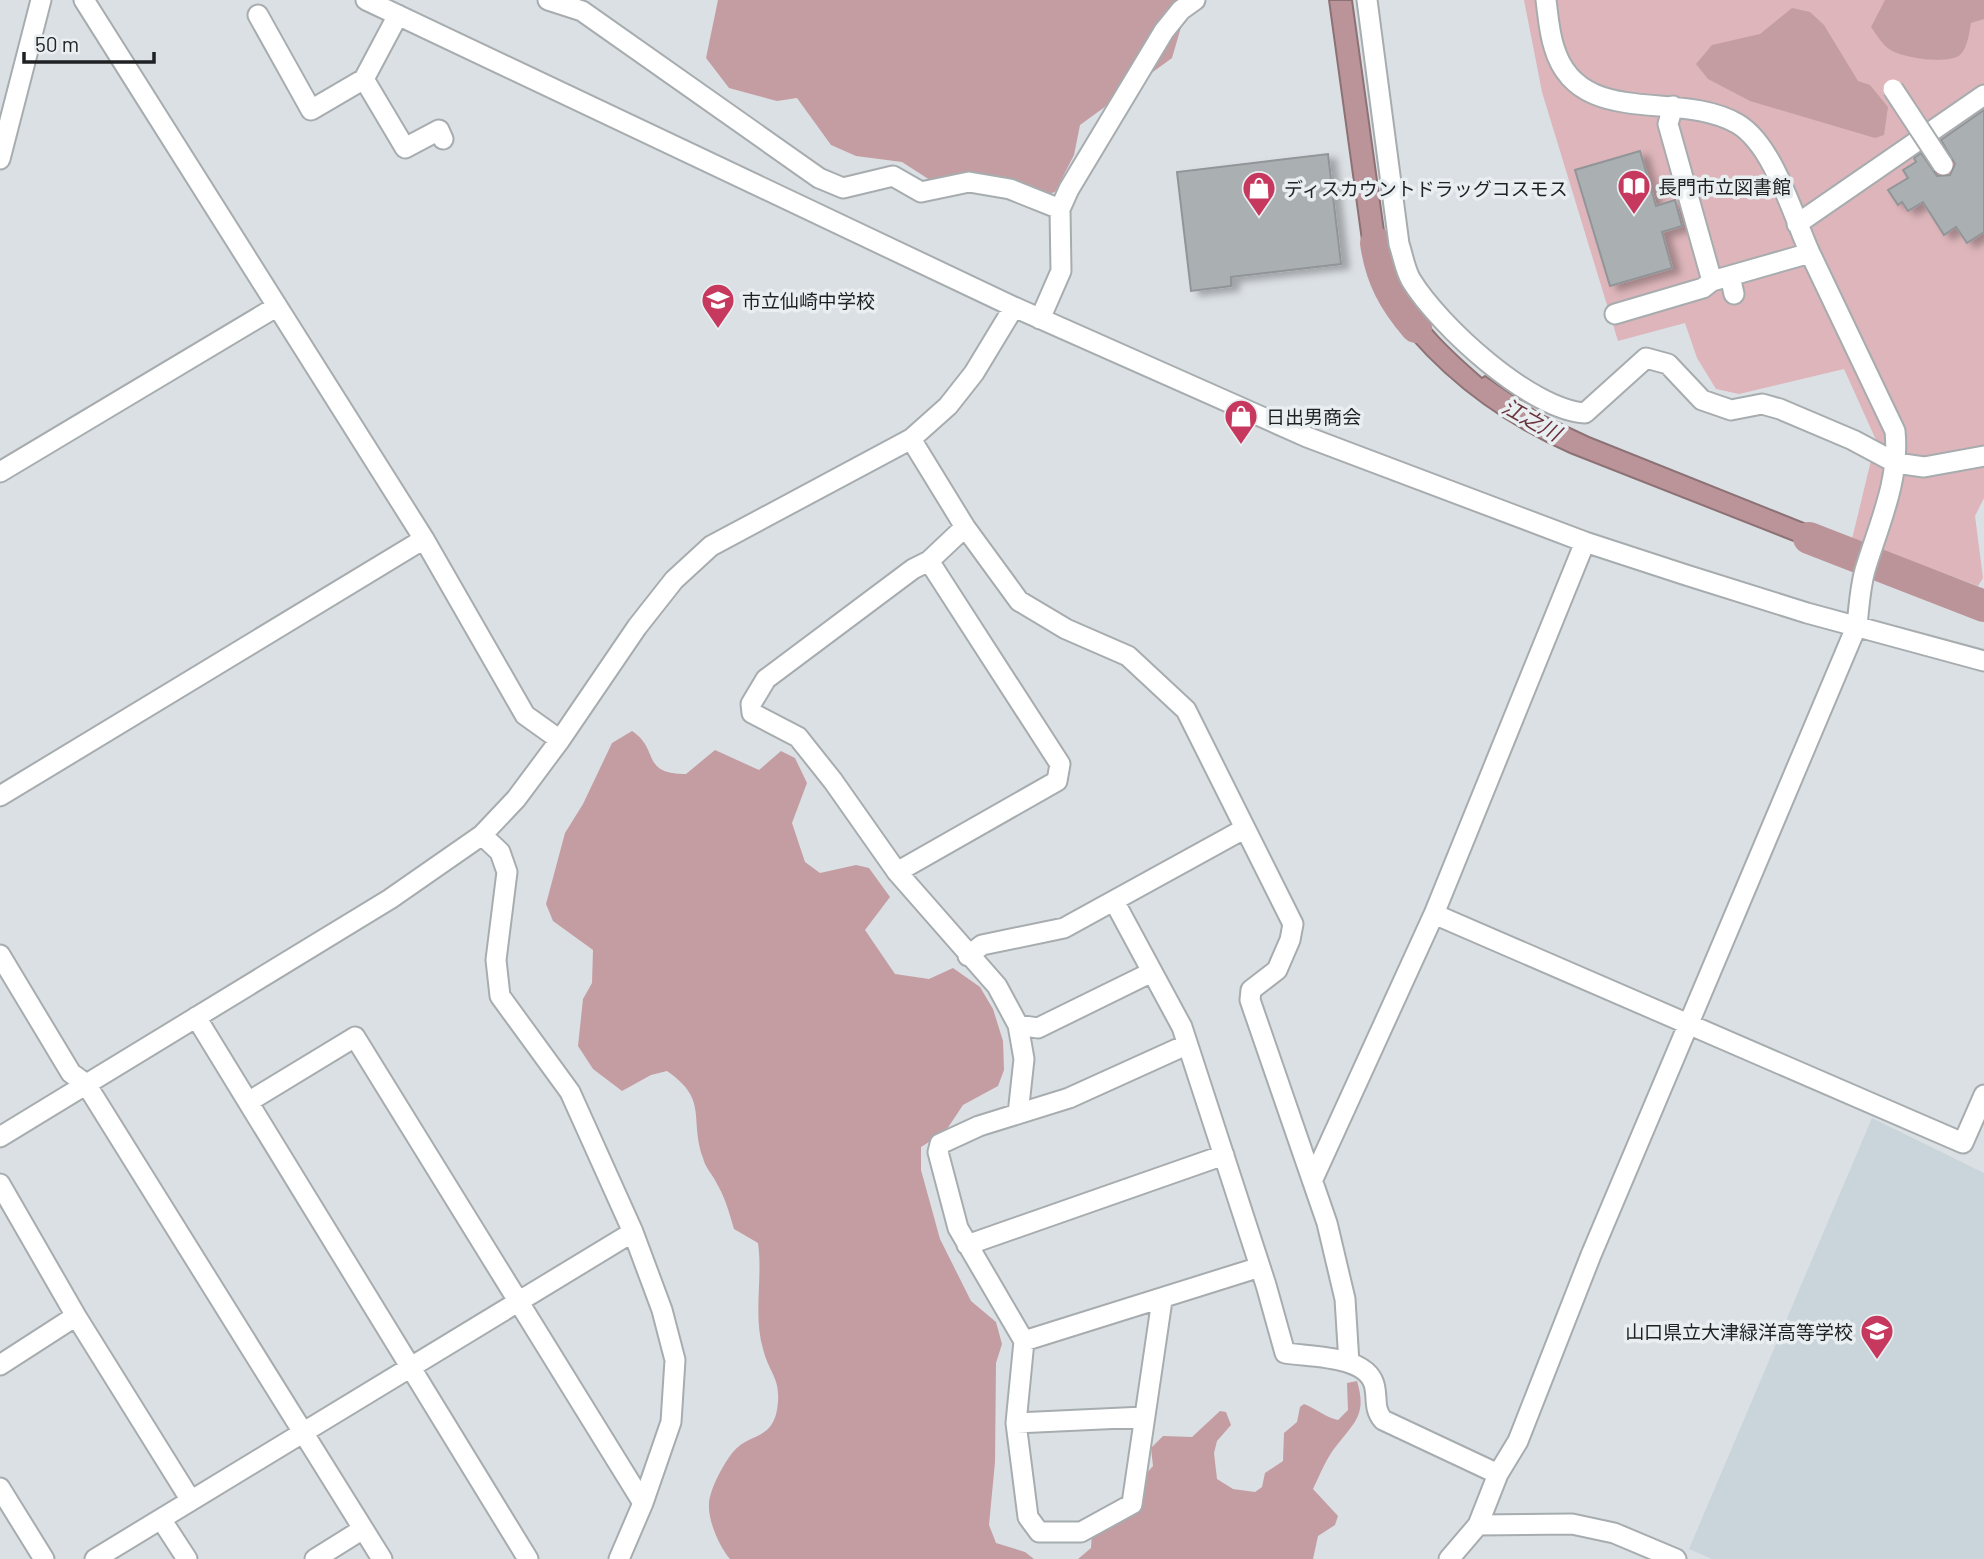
<svg xmlns="http://www.w3.org/2000/svg" width="1984" height="1559" font-family="Barlow,'Noto Sans JP',sans-serif">
  <style>
    .built { fill: #c9d4db }
    .green { fill: #ddb5ba }
    .forest { fill: #c49da2 }
    .water { fill: #bb9499; stroke: #8c7275; stroke-width: 2 }
    .lines { fill: none; stroke-linecap: round; stroke-linejoin: round }
    .river { stroke: #bb9499; stroke-width: 32 }
    .building { fill: #aaafb2; stroke: #919598; stroke-width: 2; filter: url(#shadow) }
    .minor-casing { stroke: #a7acaf; stroke-width: 23 }
    .minor { stroke: #fff; stroke-width: 19 }
    .minor-bridge-casing { stroke: #a7acaf; stroke-width: 23; stroke-linecap: butt }
    .minor-bridge { stroke: #fff; stroke-width: 19 }
    .labels { text-anchor: middle; dominant-baseline: central; stroke-width: 7; stroke-linejoin: round; paint-order: stroke }
    .poi-label { font-size: 19px; fill: #1f2122; stroke: #e9eef1; text-anchor: start }
    .water-label { font-size: 21px; font-style: italic; fill: #69333d; stroke: #e9eef1 }
  </style>
  <defs>
    <filter id="shadow"><feDropShadow dx="8" dy="4.5" stdDeviation="3.5" flood-color="#0004"/></filter>
  </defs>
  <rect width="100%" height="100%" fill="#dbe0e4"/>
  <path class="built" d="M1872,1118L1984,1173V1559H1712L1689,1549Z"/>
  <path class="green" d="M1524,0H1984V498L1975,516L1983,578L1978,586L1852,539L1876,440L1844,369L1739,394L1716,389L1697,358L1685,323L1618,341L1542,92Z"/>
  <path class="forest" d="M718,0H1189L1172,58L1080,125L1074,155L1055,192L1019,203L969,187L933,182L902,162L856,156L831,145L797,98L777,101L729,88L706,58Z
    M1885,0H1984V19L1971,23C1969,33 1968,47 1960,55C1947,65 1902,58 1889,49C1882,44 1876,34 1871,27Z
    M1792,8L1810,12L1824,25L1858,81L1870,85L1888,107L1884,135L1875,138L1750,101L1708,79L1696,64L1712,45L1760,34Z
    M632,731C660,749 640,774 686,774L715,750L759,770L781,751L795,758L807,783L792,823L805,862L820,873L856,865L869,868L890,897L865,930L895,974L929,979L953,968L980,987L993,1009L1003,1041L1004,1070L998,1086L963,1105L945,1132L921,1147V1170L940,1239L971,1301L996,1322L1002,1344L996,1363L995,1462L989,1525L996,1543L1025,1552L1034,1559H730C720,1548 708,1521 709,1505C709,1490 724,1463 733,1452C748,1433 771,1441 777,1410C782,1378 770,1376 763,1349C753,1315 763,1278 758,1243L734,1229C729,1212 725,1197 716,1182C712,1174 705,1167 703,1158C689,1118 709,1100 667,1071L651,1075L622,1091L593,1069L578,1046L583,999L592,983L593,950L553,921L546,904L565,833L583,804L612,743Z
    M1357,1381C1367,1414 1355,1422 1337,1445C1326,1458 1320,1475 1313,1489L1338,1516L1335,1525L1318,1536L1313,1559H1063H1078L1091,1548L1092,1532L1124,1520L1142,1506L1146,1474L1153,1466L1151,1448L1163,1436L1192,1437L1220,1411L1226,1412L1231,1425L1217,1441L1214,1453L1217,1479L1233,1489L1255,1492L1262,1487L1265,1473L1283,1461L1284,1433L1297,1422L1300,1407L1304,1404C1317,1409 1325,1417 1338,1420L1348,1410L1347,1383Z"/>
  <path class="water" d="M1329,0H1352L1384,231L1397,278L1377,288L1364,255Z
    M1402,288C1422,324 1451,351 1482,378L1485,376L1540,414L1589,437L1834,535V539L1850,548L1847,562L1570,453C1493,419 1428,368 1380,298Z
    M1894,558L1984,592V616L1889,579Z"/>
  <g class="lines">
    <path class="river" d="M1376,243C1381,278 1394,301 1416,327
      M1809,538L1984,606"/>
  </g>
  <path class="building" d="M1984,110V232L1967,243L1956,227L1944,235L1923,202L1908,211L1902,202L1898,205L1888,190L1908,178L1903,170L1916,162L1914,158L1921,153L1937,176L1950,175L1955,164L1941,140Z
    M1640,151L1656,206L1675,200L1682,226L1662,232L1672,268L1610,286L1575,170Z
    M1328,154L1341,264L1231,277V286L1191,291L1177,172Z"/>
  <g class="lines">
    <defs>
      <path id="minor" d="M84,0L424,539L525,715L560,740
        M366,0L1014,307L1307,437L1585,542L1686,575L1807,613L1984,661
        M548,0L582,11L819,178L843,188L893,176L921,192L969,182L1010,189L1060,209
        M1367,0L1399,244C1403,256 1405,270 1411,280C1439,326 1531,410 1585,413L1646,358L1668,364L1702,400L1731,410L1762,404L1780,409L1853,440L1896,463L1924,467L1984,456
        M258,15L311,110L364,79L398,15
        M364,79L405,148L439,130L443,139
        M1673,106L1668,124L1712,281
        M0,159L41,0
        M1797,224L1984,95
        M1730,276L1734,294
        M1615,314L1703,288L1712,281L1810,253
        M1040,319L1061,271L1060,209L1069,189L1164,31L1181,10L1195,0
        M911,439L965,527L1019,601L1066,629L1128,656L1186,710L1293,924L1290,940L1277,970L1251,990L1250,1000L1327,1223L1345,1299L1349,1363
        M0,472L276,307
        M929,561L913,569L766,679L751,704L752,713L798,737L833,781L897,872L997,986L1018,1025L1024,1059L1018,1114
        M0,796L424,539
        M482,835L500,852L507,872L496,960L500,996L570,1092L633,1232L662,1310L675,1360L671,1422L643,1503L619,1559
        M897,872L1057,781L1060,764L929,561L965,527
        M1114,901L1182,1027L1266,1285L1285,1353C1310,1357 1365,1355 1374,1384C1378,1398 1373,1408 1383,1420L1498,1474
        M1434,914L1963,1143L1984,1095
        M0,955L71,1073L86,1084L382,1559
        M968,956L982,945L1064,928L1244,829
        M196,1017L528,1559
        M1018,1025L1038,1028L1152,972
        M248,1102L355,1037L643,1503
        M0,1137L390,899L482,835L516,799L560,740L637,627L674,580L711,546L911,439L948,406L974,373L1014,307
        M1313,1179L1434,914L1585,542
        M0,1184L76,1316L190,1499
        M967,1245L1224,1155
        M1162,1300L1132,1504L1081,1532H1039L1028,1517L1016,1423L1024,1341L958,1228L938,1152L940,1144L979,1126L1069,1098L1186,1045
        M1024,1341L1260,1267
        M0,1365L76,1316
        M1016,1423L1144,1417
        M0,1488L44,1559
        M161,1519L187,1559
        M1478,1525L1572,1524L1614,1533L1676,1559
        M95,1559L633,1232
        M315,1559L363,1529
        M1449,1559L1478,1525L1498,1474L1518,1441L1591,1255L1857,625C1859,607 1860,588 1865,570C1879,524 1900,480 1895,431C1867,372 1838,312 1810,253C1793,216 1774,146 1738,124C1679,89 1578,130 1554,47C1549,32 1548,15 1546,0"/>
    </defs>
    <use href="#minor" class="minor-casing"/>
    <use href="#minor" class="minor"/>
    <defs>
      <path id="minor-bridge" d="M1893,89L1943,165"/>
    </defs>
    <use href="#minor-bridge" class="minor-bridge-casing"/>
    <use href="#minor-bridge" class="minor-bridge"/>
  </g>
  <defs>
    <symbol id="library-pin" viewBox="-11 -11 22 30"><path d="M0 17L-7.5 6A9.5 9.5 0 1 1 7.5 6Z" fill="#c7385e" stroke="#e9eef1"/><path d="M-6-4Q-3-5.5-.7-3.5V5Q-3 3-6 4ZM6-4Q3-5.5 .7-3.5V5Q3 3 6 4Z" fill="#fff"/></symbol>
    <symbol id="shop-pin" viewBox="-11 -11 22 30"><path d="M0 17L-7.5 6A9.5 9.5 0 1 1 7.5 6Z" fill="#c7385e" stroke="#e9eef1"/><path d="M-5-2.5h2.3a2.7 3.5 0 0 1 5.4 0H5L5.5 6h-11ZM-1.5-2.5h3a1.5 2.3 0 0 0-3 0Z" fill="#fff"/></symbol>
    <symbol id="school-pin" viewBox="-11 -11 22 30"><path d="M0 17L-7.5 6A9.5 9.5 0 1 1 7.5 6Z" fill="#c7385e" stroke="#e9eef1"/><path d="M0-5L7-2L0 1L-7-2ZM-4 1L0 2.5L4 1V4Q0 6-4 4Z" fill="#fff"/></symbol>
  </defs>
  <g fill-rule="evenodd">
    <use href="#library-pin" x="1615" y="167" width="38" height="52"/>
    <use href="#shop-pin" x="1240" y="169" width="38" height="52"/>
    <use href="#school-pin" x="699" y="281" width="38" height="52"/>
    <use href="#shop-pin" x="1222" y="397" width="38" height="52"/>
    <use href="#school-pin" x="1858" y="1312" width="38" height="52"/>
  </g>
  <g class="labels">
    <g class="poi-label">
      <text x="1658" y="186">長門市立図書館</text>
      <text x="1284" y="188">ディスカウントドラッグコスモス</text>
      <text x="742" y="300">市立仙崎中学校</text>
      <text x="1266" y="416">日出男商会</text>
      <text x="1853" y="1331" text-anchor="end">山口県立大津緑洋高等学校</text>
    </g>
    <g class="water-label">
      <text transform="translate(1532 419) rotate(29)">江之川</text>
    </g>
  </g>
  <path d="M24 52v10h130v-10" fill="none" stroke="#1f2122" stroke-width="3.5"/>
  <text x="35" y="52" font-size="21" fill="#1f2122" stroke="#e9eef1" stroke-width="5" paint-order="stroke">50 m</text>
</svg>
